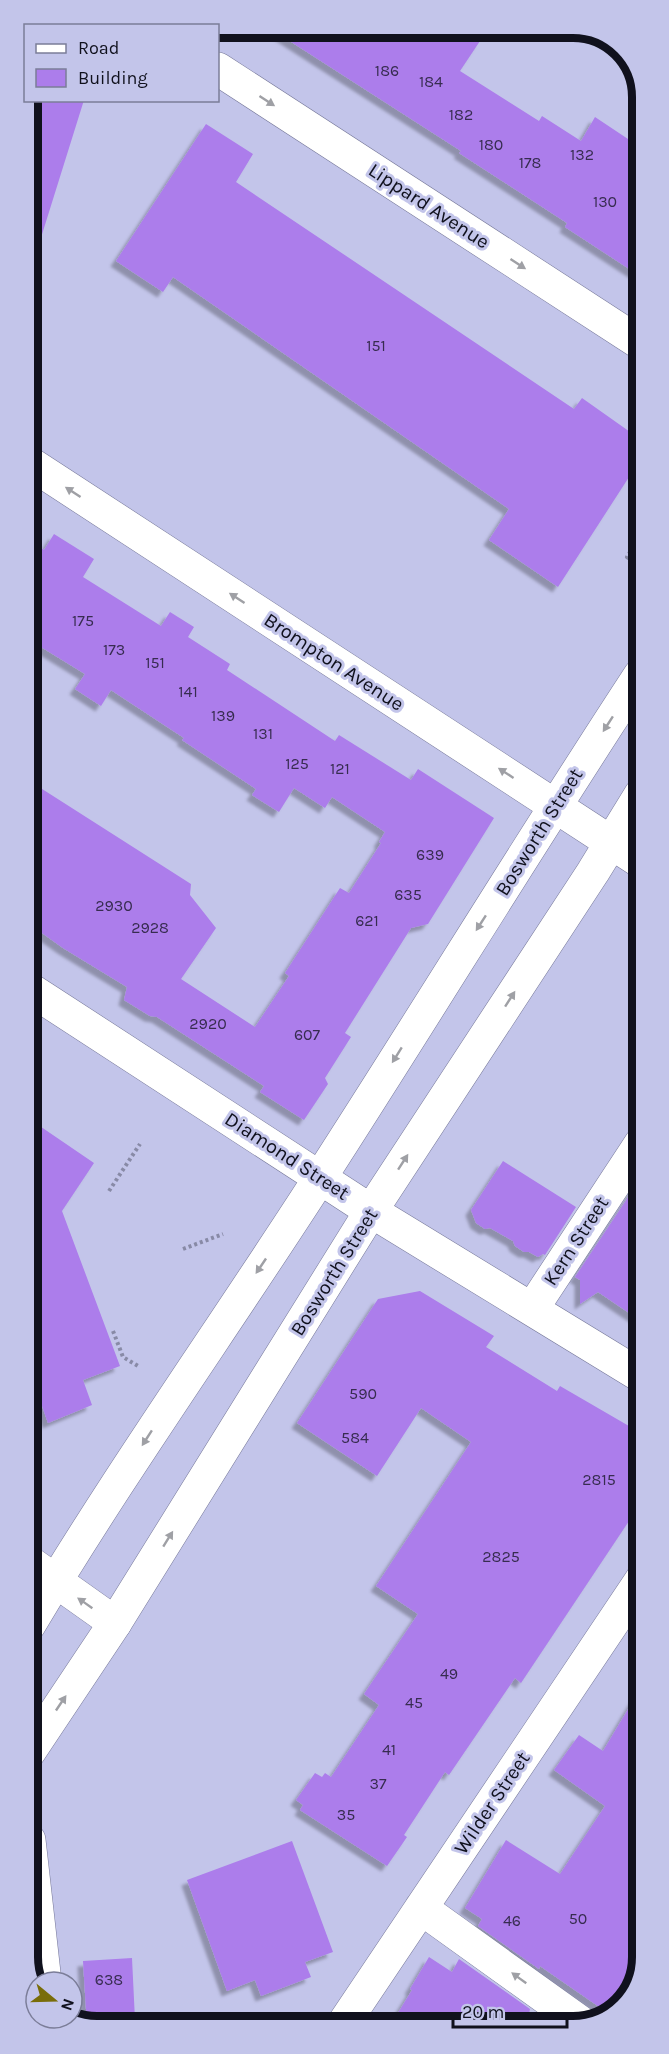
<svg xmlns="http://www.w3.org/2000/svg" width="669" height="2054" font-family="Karla,sans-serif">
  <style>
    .building { fill: #ac7deb; filter: url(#shadow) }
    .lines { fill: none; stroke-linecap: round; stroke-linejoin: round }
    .minor-casing { stroke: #77799a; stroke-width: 34 }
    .secondary-casing { stroke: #77799a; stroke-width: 34 }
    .motorway-casing { stroke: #77799a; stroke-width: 34 }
    .path { stroke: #888aa6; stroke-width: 4; stroke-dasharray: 3 3; stroke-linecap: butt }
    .minor { stroke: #fff; stroke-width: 33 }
    .secondary { stroke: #fff; stroke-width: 33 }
    .motorway { stroke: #fff; stroke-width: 33 }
    .oneway { fill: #9fa0a5 }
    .labels { text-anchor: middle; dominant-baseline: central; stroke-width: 6; stroke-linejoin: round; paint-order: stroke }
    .number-label { font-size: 16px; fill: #372c50 }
    .street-label { font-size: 20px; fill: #10111d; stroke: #c3c5ea }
    .rim { fill: none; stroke: #10111d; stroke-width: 8 }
  </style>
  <defs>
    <filter id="shadow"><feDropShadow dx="-5.5" dy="5.5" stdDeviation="1.5" flood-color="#0004"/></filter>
  </defs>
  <rect width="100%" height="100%" fill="#c3c5ea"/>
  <path class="building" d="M268,27H458L480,41L460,71L539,121L542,116L581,141L595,117L640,147V276L565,227L567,223L459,153L461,151Z
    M27,100H84L34,260L27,259Z
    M206,124L253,154L236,182L574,409L582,398L640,439V460L558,587L489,540L509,509L173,277L163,292L116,261Z
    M54,534L94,559L83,577L161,626L170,612L194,627L188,637L230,664L227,670L335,741L339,735L411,780L418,769L494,818L428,924L411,928L345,1033L351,1037L325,1078L328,1084L304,1120L260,1092L264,1086L157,1017L150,1016L124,1000L127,987L63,948L28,923V780L191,884L190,895L216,928L181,979L255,1027L289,976L285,973L340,888L349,893L381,843L379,842L385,832L332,797L325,808L294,788L279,812L252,795L256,789L182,740L184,738L111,690L101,706L75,689L85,674L28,639V539L44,550Z
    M28,1118L94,1163L62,1211L120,1366L83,1380L92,1405L48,1423L39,1397L29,1401Z
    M503,1161L576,1207L545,1255L543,1254L538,1257L529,1252H524L515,1246L513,1241L490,1228L485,1229L476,1223L471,1210Z
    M641,1178V1321L598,1292L580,1304V1280L575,1277Z
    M420,1291L494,1336L486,1347L557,1391L560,1386L641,1433V1503L521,1683L515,1678L449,1775L445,1772L404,1835L407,1837L387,1866L300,1810L303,1805L296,1800L315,1773L322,1777L325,1773L331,1777L379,1705L364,1694L418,1614L376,1586L471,1442L421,1408L377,1476L297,1423L378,1299Z
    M642,1686V1957L627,2000L608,2013L540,1966L539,1969L478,1926L482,1919L465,1908L506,1840L560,1874L605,1806L554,1770L579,1735L603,1751Z
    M292,1841L333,1952L305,1962L311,1977L261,1996L255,1980L227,1991L187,1880Z
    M429,1957L452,1972L459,1959L530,2009L527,2025L390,2026L412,1990L410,1989Z
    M132,1958L135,2020H132V2027H92L87,2025L83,1961Z"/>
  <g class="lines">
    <defs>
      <path id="minor" d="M218,69L640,343
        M28,462L641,862
        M371,1211L641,1376
        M532,1309L641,1143
        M29,1840L45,1982
        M421,1908L584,2025
        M342,2026L642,1579"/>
      <path id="secondary" d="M28,988L371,1211
        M29,1625C118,1476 219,1334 314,1187C424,1017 529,844 640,675
        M29,1752L115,1623L371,1211L593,872L641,794"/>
      <path id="motorway" d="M29,1562L115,1623"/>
    </defs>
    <use href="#minor" class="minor-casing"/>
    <use href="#secondary" class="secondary-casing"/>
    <use href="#motorway" class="motorway-casing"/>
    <path class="path" d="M640,536L627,557L640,566
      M109,1191L140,1144
      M183,1249L223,1234
      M113,1331L123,1357L138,1366"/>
    <use href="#minor" class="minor"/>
    <use href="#secondary" class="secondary"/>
    <use href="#motorway" class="motorway"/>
  </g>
  <defs><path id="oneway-solid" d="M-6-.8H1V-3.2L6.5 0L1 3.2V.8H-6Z" transform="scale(1.5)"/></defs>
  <g class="oneway">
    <use href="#oneway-solid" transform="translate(267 101) rotate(33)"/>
    <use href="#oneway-solid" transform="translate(518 264) rotate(33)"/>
    <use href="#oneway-solid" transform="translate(73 492) rotate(-147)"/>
    <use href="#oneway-solid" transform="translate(237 598) rotate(-147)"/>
    <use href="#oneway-solid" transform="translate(608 724) rotate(123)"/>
    <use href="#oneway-solid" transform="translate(506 773) rotate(-147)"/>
    <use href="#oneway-solid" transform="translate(481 923) rotate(123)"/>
    <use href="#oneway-solid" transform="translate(510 999) rotate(-57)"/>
    <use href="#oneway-solid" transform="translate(397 1055) rotate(122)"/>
    <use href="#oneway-solid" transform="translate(403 1162) rotate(-57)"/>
    <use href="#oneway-solid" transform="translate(261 1266) rotate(124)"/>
    <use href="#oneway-solid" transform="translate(147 1438) rotate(123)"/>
    <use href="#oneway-solid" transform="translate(168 1539) rotate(-58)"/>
    <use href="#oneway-solid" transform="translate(85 1603) rotate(-145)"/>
    <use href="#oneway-solid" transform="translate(61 1703) rotate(-56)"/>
    <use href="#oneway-solid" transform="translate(519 1978) rotate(-144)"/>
  </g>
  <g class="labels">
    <g class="number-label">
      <text x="387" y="70">186</text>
      <text x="431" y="81">184</text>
      <text x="461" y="114">182</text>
      <text x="491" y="144">180</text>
      <text x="582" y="154">132</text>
      <text x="530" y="162">178</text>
      <text x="605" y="201">130</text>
      <text x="376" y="345">151</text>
      <text x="83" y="620">175</text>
      <text x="114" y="649">173</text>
      <text x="155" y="662">151</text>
      <text x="188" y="691">141</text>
      <text x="223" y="715">139</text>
      <text x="263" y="733">131</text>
      <text x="297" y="763">125</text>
      <text x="340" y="768">121</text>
      <text x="430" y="854">639</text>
      <text x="408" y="894">635</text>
      <text x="114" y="905">2930</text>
      <text x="367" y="920">621</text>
      <text x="150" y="927">2928</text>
      <text x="208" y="1023">2920</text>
      <text x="307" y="1034">607</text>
      <text x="363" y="1393">590</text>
      <text x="355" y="1437">584</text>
      <text x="599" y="1479">2815</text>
      <text x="501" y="1556">2825</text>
      <text x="449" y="1673">49</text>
      <text x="414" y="1702">45</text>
      <text x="389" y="1749">41</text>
      <text x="378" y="1783">37</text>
      <text x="346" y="1814">35</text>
      <text x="578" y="1918">50</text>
      <text x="512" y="1920">46</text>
      <text x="109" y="1979">638</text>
    </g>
    <g class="street-label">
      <text transform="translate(429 206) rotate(33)">Lippard Avenue</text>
      <text transform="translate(334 662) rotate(33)">Brompton Avenue</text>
      <text transform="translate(539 832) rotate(-58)">Bosworth Street</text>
      <text transform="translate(287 1156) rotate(33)">Diamond Street</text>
      <text transform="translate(576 1241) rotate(-57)">Kern Street</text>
      <text transform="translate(334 1272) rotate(-58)">Bosworth Street</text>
      <text transform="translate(492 1803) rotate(-56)">Wilder Street</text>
    </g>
  </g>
  <path d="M0 0H669V2054H0ZM97 38H573A59 59 0 0 1 632 97V1957A59 59 0 0 1 573 2016H97A59 59 0 0 1 38 1957V97A59 59 0 0 1 97 38Z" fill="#c3c5ea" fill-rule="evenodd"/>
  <path class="rim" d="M97 38H573A59 59 0 0 1 632 97V1957A59 59 0 0 1 573 2016H97A59 59 0 0 1 38 1957V97A59 59 0 0 1 97 38Z"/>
  <rect x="24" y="24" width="195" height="78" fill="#c3c5ea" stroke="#7b7d98" stroke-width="1.5"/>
  <rect x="36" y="44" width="30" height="9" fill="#ffffff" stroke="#7b7d98" stroke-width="1.5"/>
  <text x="78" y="54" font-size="18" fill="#10111d">Road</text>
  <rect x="36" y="69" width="30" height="18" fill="#ac7deb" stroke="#7b7d98" stroke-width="1.5"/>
  <text x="78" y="84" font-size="18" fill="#10111d">Building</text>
  <g transform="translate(54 2000) rotate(109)"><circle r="28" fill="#c3c5ea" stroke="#7b7d98" stroke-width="1.5"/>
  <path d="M0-4.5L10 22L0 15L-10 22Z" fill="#796d09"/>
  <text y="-9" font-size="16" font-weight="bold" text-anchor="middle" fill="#10111d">N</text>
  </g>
  <path d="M453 2018v9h114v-9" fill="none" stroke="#10111d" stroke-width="3"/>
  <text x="462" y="2018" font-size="18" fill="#10111d" stroke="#c3c5ea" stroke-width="4.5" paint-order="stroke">20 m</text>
</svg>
